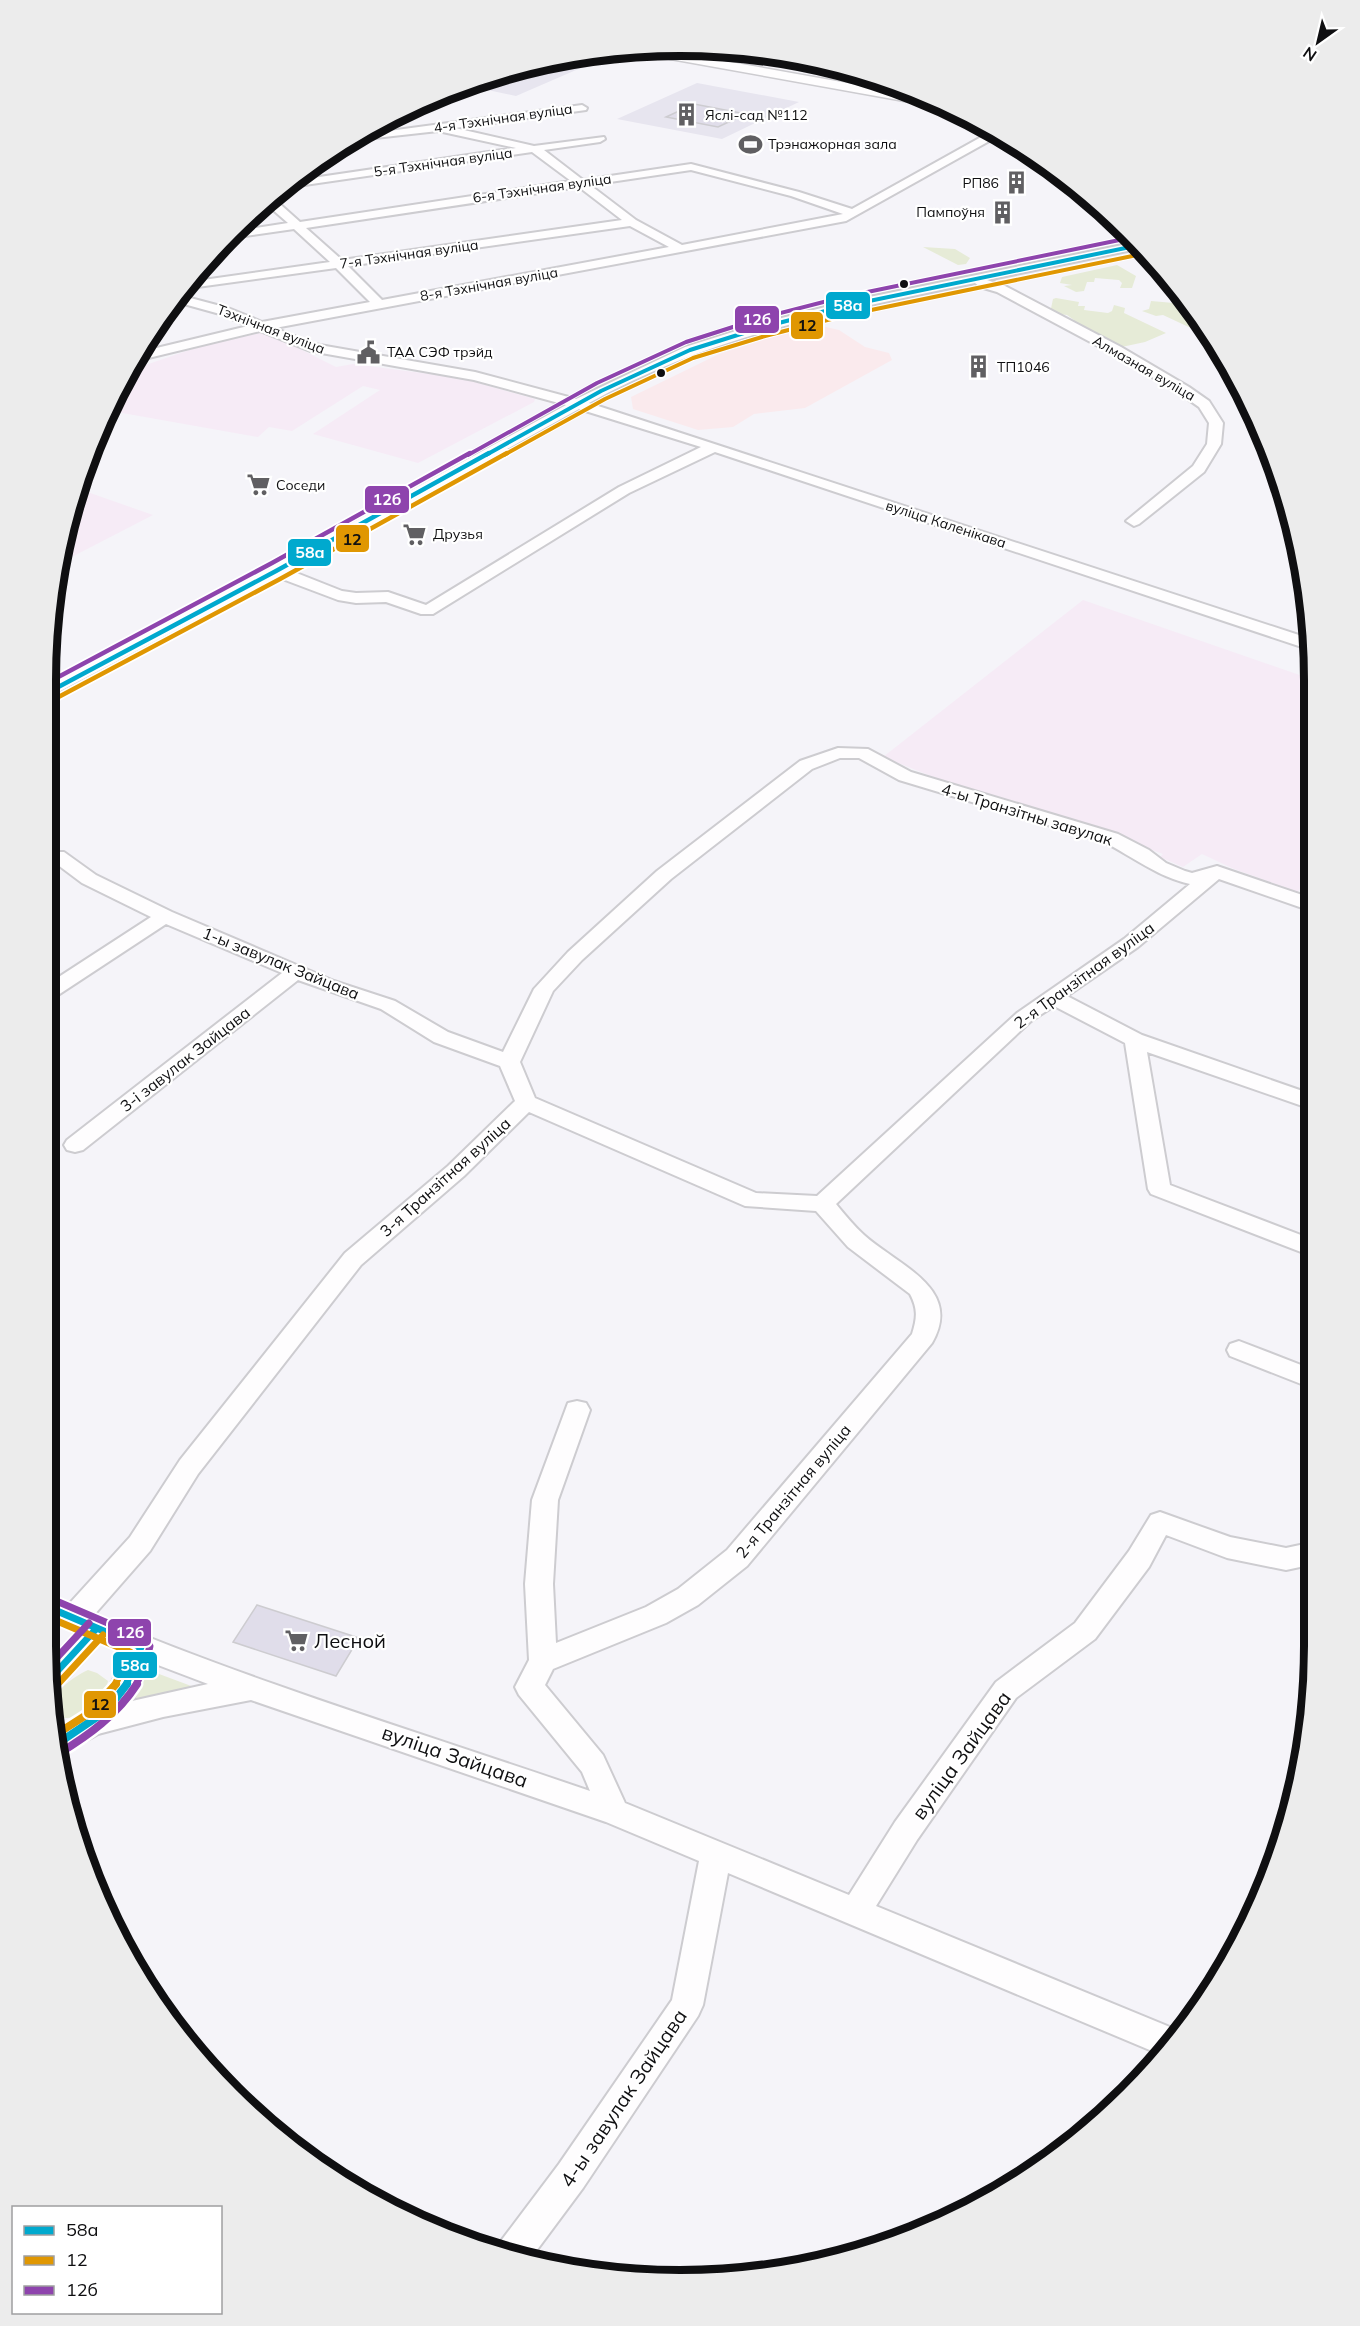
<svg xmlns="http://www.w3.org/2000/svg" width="1360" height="2326" font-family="Mulish,sans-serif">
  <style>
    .built { fill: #e7e5ef }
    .industrial { fill: #f6ebf6 }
    .medical { fill: #faeaed }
    .green { fill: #e6ebd7 }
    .building { fill: #e0ddea; stroke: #cdccd0; stroke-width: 1.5 }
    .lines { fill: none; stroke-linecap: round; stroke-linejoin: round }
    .minor-casing { stroke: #cdccd0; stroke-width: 4 }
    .major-casing { stroke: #cdccd0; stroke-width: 3 }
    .minor { fill: #fefdfe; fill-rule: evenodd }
    .major { fill: #fefdfe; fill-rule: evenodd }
    .bus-1-far3-casing { stroke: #fff; stroke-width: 6 }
    .bus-1-far2-casing { stroke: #fff; stroke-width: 8 }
    .bus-1-far1-casing { stroke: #fff; stroke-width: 11 }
    .bus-1-casing { stroke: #fff; stroke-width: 13 }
    .bus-2-far3-casing { stroke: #fff; stroke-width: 6 }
    .bus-2-far2-casing { stroke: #fff; stroke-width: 8 }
    .bus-2-far1-casing { stroke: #fff; stroke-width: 11 }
    .bus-2-casing { stroke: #fff; stroke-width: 13 }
    .bus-3-far3-casing { stroke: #fff; stroke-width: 6 }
    .bus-3-far2-casing { stroke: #fff; stroke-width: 8 }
    .bus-3-far1-casing { stroke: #fff; stroke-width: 11 }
    .bus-3-casing { stroke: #fff; stroke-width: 13 }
    .bus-1-far3 { stroke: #00a9ce; stroke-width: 4 }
    .bus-1-far2 { stroke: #00a9ce; stroke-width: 4.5 }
    .bus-1-far1 { stroke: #00a9ce; stroke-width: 7 }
    .bus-1 { stroke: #00a9ce; stroke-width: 8 }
    .bus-2-far3 { stroke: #e09702; stroke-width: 4 }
    .bus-2-far2 { stroke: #e09702; stroke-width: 4.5 }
    .bus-2-far1 { stroke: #e09702; stroke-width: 7 }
    .bus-2 { stroke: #e09702; stroke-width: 8 }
    .bus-3-far3 { stroke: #8e44ad; stroke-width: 4 }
    .bus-3-far2 { stroke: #8e44ad; stroke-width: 4.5 }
    .bus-3-far1 { stroke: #8e44ad; stroke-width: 7 }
    .bus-3 { stroke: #8e44ad; stroke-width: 8 }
    .bus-dot { fill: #0f0f11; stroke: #fff; stroke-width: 2 }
    .labels { text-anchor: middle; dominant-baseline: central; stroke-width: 4.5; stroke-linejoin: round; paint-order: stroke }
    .far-poi-label { font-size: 14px; fill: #0f0f11; stroke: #fff; text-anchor: start }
    .far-street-label { font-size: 14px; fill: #0f0f11; stroke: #fff }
    .street-label { font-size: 16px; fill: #0f0f11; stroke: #fff }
    .near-poi-label { font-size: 20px; fill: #0f0f11; stroke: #fff; text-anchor: start }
    .near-street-label { font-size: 20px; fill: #0f0f11; stroke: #fff }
    .rim { fill: none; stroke: #0f0f11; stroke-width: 8 }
    .line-badge { stroke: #fff; stroke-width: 2 }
    .badge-label { font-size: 16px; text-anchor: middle; font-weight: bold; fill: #fff }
    .pale-badge-label { font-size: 16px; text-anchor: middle; font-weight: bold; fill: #111 }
  </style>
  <rect width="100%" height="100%" fill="#f5f4f9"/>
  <path class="built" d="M728,50L804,57L909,89L718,54Z
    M556,57L572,59L563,63L583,67L516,96L464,85Z
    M697,83L799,102L722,139L617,119Z"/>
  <path class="industrial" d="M266,332L336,367L353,364L460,378L535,399L534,402L418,463L313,434L380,390L363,386L292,431L269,427L258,437L111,411L131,370L204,345Z
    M76,488L153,515L62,562Z
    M1083,600L1314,680V892L1302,887L1297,892L1234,869L1202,854L1183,867L1160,857L1163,854L1064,818L984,797L883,757Z"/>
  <path class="medical" d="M813,324L839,330L865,347L889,353L892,360L805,408L754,414L733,427L698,430L633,409L631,397L719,354Z"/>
  <path class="green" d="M923,247L955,249L970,258L966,264L958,265Z
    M1117,265L1136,276L1132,288H1120L1122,283L1119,280L1095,278L1094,282H1087L1084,291L1076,292L1064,286L1072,285L1060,283L1062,277Z
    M966,275L969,277L663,358L597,389L593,387C627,371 662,354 698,341C785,311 876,294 966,275Z
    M1056,298L1079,302L1078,306H1085L1084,310L1108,313L1112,311L1114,305L1125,308L1124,313L1166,333L1145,342L1117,348L1073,323L1074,320L1067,315L1050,313L1053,299Z
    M1151,301L1185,304L1188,308L1181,311L1196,318L1202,326L1193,329L1163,315L1156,316L1142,311L1149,309Z
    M539,416L543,417L284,560L47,687V680Z
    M143,1668L202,1690L128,1708L141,1687Z
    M88,1670L97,1673L108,1681C103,1707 74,1728 50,1713C51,1693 71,1678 88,1670Z"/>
  <path class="building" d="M694,104L746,114L718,127L666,117Z
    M257,1605L359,1638L336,1676L233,1642Z"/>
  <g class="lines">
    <defs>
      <path id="minor" d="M582,105L587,108L586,110L455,128L534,146L604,137L605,139L600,142L544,150L583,180L691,164L799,192L852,209L992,131L1000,135L846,221L275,328L314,344L475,372L576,399L685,347L758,324L845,302L1137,242L1142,248L987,280L1005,286L1121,347L1189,387L1209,401L1223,423L1221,444L1204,472L1139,524L1134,526L1126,521L1193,466L1207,444L1209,423L1199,407L1179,393L1111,353L997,292L980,287L975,283C840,311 711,335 589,403L1314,640V651L715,452L629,493L433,614H421L386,602L356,603L338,600L277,577L47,698V686L270,568L566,405L474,380L310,351L260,331L136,361L140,352L248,326L220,314L173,301L179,295L228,308L262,322L370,302L336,268L183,289L189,282L330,262L294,229L224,239L230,232L288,223L265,203L272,197L300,222L571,181L532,152L284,188L292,181L516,148L438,131L348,141L359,135ZM691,170L791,196L843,214L682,245L636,220L590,185ZM579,187L622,220L342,260L306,228ZM630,226L669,247L382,300L348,266ZM579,409L701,447L619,487L426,605L388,592L356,593L342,591L289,570Z
        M838,748L868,749L911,772L1118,834L1149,850L1166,863L1185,871L1192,873L1217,866L1314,899V912L1219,879L1138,947L1067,996L1142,1035L1314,1095V1110L1147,1052L1170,1185L1314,1240V1257L1151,1194L1148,1189L1125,1043L1054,1006L1031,1021L836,1204C845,1215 854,1226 864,1235C897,1265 964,1288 932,1343L747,1566L698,1605L666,1623L553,1669L545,1685L603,1755L625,1803L849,1895L895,1822L996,1682L1075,1623L1129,1551L1151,1515L1160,1512L1230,1537L1286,1548L1314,1542V1564L1286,1570L1227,1558L1166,1535L1149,1567L1095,1639L1016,1698L917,1840L876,1906L1182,2032L1164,2056L728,1873L703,2005L698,2016L583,2188L528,2262L495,2251L498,2245L559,2164L672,2000L699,1861L606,1822L251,1700L163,1717L98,1734L57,1757L51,1733C91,1710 110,1697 125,1653L101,1642L60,1687L50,1691V1660L76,1632L50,1620V1597L69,1604L130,1537L180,1460L345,1253L448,1166L515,1101L500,1066L434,1042L381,1009L298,980L83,1150L75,1152L67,1150L64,1145L67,1140L282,973L166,924L55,997L48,999V984L151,917L82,883L54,862L47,864V852H64L96,875L172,912L334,981L395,1001L448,1032L503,1052L534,989L568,952L657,871L800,761ZM840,758H859L899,780L1104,842C1133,857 1158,877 1190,884L1124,939L1017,1013L817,1196L756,1193L535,1098L520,1062L553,991L582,960L671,879L812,769ZM529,1112L745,1206L816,1211L848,1247L910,1294C918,1309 917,1318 912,1334L727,1550L678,1589L646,1607L556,1643L553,1584L558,1500L590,1410L586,1403L577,1401L568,1403L532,1500L525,1584L529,1660L515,1687L519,1695L582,1772L590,1791C424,1734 255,1683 94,1615L150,1551L198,1474L361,1265L464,1176ZM150,1662L208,1684L132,1701Z
        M1239,1341L1314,1370V1389L1230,1356L1227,1350L1230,1344Z"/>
      <path id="major" d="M652,48L931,98L948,107L943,108L637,53L631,50Z"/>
    </defs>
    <use href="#minor" class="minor-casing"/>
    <use href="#major" class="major-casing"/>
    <use href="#minor" class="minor"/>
    <use href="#major" class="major"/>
    <defs>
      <path id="bus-1-far3" d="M486,455L601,391L690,350L763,327L845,306L1140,245"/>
      <path id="bus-1-far2" d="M47,693L276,571L489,453"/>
      <path id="bus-1-far1" d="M50,1608L141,1647L126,1685
        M50,1679L96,1629"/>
      <path id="bus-1" d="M54,1746L106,1711L127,1684"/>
      <path id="bus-2-far3" d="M504,455L605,399L693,358L765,336L847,315L1142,254"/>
      <path id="bus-2-far2" d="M51,701L280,579L507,453"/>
      <path id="bus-2-far1" d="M50,1618L130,1652L115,1685
        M57,1685L103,1635"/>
      <path id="bus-2" d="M52,1737L91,1712L116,1684"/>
      <path id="bus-3-far3" d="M468,455L597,383L686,342L761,318L843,297L1134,237"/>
      <path id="bus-3-far2" d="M47,683L272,563L470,453"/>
      <path id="bus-3-far1" d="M54,1600L145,1639L150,1646L145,1665L136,1685
        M50,1665L89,1623"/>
      <path id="bus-3" d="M58,1754C89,1735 117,1715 137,1684"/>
    </defs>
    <use href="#bus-1-far3" class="bus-1-far3-casing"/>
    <use href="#bus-1-far2" class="bus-1-far2-casing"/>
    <use href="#bus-1-far1" class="bus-1-far1-casing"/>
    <use href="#bus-1" class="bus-1-casing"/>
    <use href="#bus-2-far3" class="bus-2-far3-casing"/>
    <use href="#bus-2-far2" class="bus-2-far2-casing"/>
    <use href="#bus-2-far1" class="bus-2-far1-casing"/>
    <use href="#bus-2" class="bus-2-casing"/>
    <use href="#bus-3-far3" class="bus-3-far3-casing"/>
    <use href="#bus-3-far2" class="bus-3-far2-casing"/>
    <use href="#bus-3-far1" class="bus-3-far1-casing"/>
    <use href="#bus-3" class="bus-3-casing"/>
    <use href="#bus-1-far3" class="bus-1-far3"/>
    <use href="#bus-1-far2" class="bus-1-far2"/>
    <use href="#bus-1-far1" class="bus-1-far1"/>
    <use href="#bus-1" class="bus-1"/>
    <use href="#bus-2-far3" class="bus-2-far3"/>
    <use href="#bus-2-far2" class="bus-2-far2"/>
    <use href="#bus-2-far1" class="bus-2-far1"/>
    <use href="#bus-2" class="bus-2"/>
    <use href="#bus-3-far3" class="bus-3-far3"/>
    <use href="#bus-3-far2" class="bus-3-far2"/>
    <use href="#bus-3-far1" class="bus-3-far1"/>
    <use href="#bus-3" class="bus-3"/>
  </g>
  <defs>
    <symbol id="building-bare" viewBox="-9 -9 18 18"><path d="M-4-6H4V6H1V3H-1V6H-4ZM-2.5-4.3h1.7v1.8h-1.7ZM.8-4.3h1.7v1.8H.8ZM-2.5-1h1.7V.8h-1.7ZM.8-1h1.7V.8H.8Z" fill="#605f62" stroke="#fff" stroke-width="2.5" paint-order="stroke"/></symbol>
    <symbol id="stadium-bare" viewBox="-9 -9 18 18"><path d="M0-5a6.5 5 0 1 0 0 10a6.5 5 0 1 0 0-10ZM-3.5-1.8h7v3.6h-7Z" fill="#605f62" stroke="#fff" stroke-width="2.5" paint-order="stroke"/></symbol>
    <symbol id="civic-bare" viewBox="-9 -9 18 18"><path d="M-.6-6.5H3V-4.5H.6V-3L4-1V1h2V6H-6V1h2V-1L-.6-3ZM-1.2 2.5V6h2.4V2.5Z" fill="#605f62" stroke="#fff" stroke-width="2.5" paint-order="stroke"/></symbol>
    <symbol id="supermarket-bare" viewBox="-9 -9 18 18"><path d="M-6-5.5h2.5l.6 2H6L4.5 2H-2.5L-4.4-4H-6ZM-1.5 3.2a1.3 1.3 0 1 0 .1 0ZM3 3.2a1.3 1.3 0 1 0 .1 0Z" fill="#605f62" stroke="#fff" stroke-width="2.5" paint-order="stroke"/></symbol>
  </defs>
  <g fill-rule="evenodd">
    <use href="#building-bare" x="670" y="98" width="33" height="33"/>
    <use href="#stadium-bare" x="734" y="128" width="33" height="33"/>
    <use href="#building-bare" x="1000" y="166" width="33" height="33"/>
    <use href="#building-bare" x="986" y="196" width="33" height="33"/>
    <use href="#civic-bare" x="352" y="336" width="33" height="33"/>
    <use href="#building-bare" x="962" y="350" width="33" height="33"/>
    <use href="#supermarket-bare" x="242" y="468" width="33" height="33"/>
    <use href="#supermarket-bare" x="398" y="518" width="33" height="33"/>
    <use href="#supermarket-bare" x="280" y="1624" width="33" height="33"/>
  </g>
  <g class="bus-dot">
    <circle cx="904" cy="284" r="5"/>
    <circle cx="661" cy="373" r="5"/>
  </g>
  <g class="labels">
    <g class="far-poi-label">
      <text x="705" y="115">Яслі-сад №112</text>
      <text x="768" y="144">Трэнажорная зала</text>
      <text x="999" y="183" text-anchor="end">РП86</text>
      <text x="985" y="212" text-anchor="end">Пампоўня</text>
      <text x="387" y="352">ТАА СЭФ трэйд</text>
      <text x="997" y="367">ТП1046</text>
      <text x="276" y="485">Соседи</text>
      <text x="433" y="534">Друзья</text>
    </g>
    <g class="far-street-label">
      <text transform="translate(503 118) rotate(-8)">4-я Тэхнічная вуліца</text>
      <text transform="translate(443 162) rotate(-8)">5-я Тэхнічная вуліца</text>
      <text transform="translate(542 188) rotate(-8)">6-я Тэхнічная вуліца</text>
      <text transform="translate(409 254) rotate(-8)">7-я Тэхнічная вуліца</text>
      <text transform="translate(489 284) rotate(-10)">8-я Тэхнічная вуліца</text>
      <text transform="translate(271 329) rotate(21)">Тэхнічная вуліца</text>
      <text transform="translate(1144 368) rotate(30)">Алмазная вуліца</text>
      <text transform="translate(946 524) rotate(18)">вуліца Каленікава</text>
    </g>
    <g class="street-label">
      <text transform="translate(1027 814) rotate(17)">4-ы Транзітны завулак</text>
      <text transform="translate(281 963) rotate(22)">1-ы завулак Зайцава</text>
      <text transform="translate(1084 975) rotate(-36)">2-я Транзітная вуліца</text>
      <text transform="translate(185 1059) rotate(-38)">3-і завулак Зайцава</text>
      <text transform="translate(445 1177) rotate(-42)">3-я Транзітная вуліца</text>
      <text transform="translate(793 1491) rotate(-50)">2-я Транзітная вуліца</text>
    </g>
    <g class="near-poi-label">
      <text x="314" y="1640">Лесной</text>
    </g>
    <g class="near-street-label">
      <text transform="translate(961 1755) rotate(-54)">вуліца Зайцава</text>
      <text transform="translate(455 1756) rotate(19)">вуліца Зайцава</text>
      <text transform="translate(623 2098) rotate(-56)">4-ы завулак Зайцава</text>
    </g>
  </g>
  <path d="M0 0H1360V2326H0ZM680 56H680A624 624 0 0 1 1304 680V1646A624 624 0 0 1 680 2270H680A624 624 0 0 1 56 1646V680A624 624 0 0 1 680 56Z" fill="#ececec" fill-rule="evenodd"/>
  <path class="rim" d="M680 56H680A624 624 0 0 1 1304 680V1646A624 624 0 0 1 680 2270H680A624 624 0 0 1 56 1646V680A624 624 0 0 1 680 56Z"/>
  <g class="line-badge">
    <rect x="825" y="291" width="46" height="29" rx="6" fill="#00a9ce"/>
    <rect x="734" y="305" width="46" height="29" rx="6" fill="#8e44ad"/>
    <rect x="790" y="311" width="34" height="29" rx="6" fill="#e09702"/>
    <rect x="364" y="485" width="46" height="29" rx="6" fill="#8e44ad"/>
    <rect x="335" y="524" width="35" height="29" rx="6" fill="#e09702"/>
    <rect x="287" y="538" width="45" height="29" rx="6" fill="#00a9ce"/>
    <rect x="107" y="1618" width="45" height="29" rx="6" fill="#8e44ad"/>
    <rect x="112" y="1651" width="46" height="28" rx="6" fill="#00a9ce"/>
    <rect x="83" y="1690" width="34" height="29" rx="6" fill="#e09702"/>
  </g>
  <g class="badge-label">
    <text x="848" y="311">58а</text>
    <text x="757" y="325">12б</text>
    <text x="387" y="505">12б</text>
    <text x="310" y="558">58а</text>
    <text x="130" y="1638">12б</text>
    <text x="135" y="1671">58а</text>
  </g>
  <g class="pale-badge-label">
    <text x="807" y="331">12</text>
    <text x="352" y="545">12</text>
    <text x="100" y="1710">12</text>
  </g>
  <rect x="12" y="2206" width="210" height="108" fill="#ffffff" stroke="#9f9fa0" stroke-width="1.5"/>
  <rect x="24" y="2226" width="30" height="9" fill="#00a9ce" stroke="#9f9fa0" stroke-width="1.5"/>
  <text x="66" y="2236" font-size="18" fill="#0f0f11">58а</text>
  <rect x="24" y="2256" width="30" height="9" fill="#e09702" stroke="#9f9fa0" stroke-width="1.5"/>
  <text x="66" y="2266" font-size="18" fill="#0f0f11">12</text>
  <rect x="24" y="2286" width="30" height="9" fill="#8e44ad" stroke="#9f9fa0" stroke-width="1.5"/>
  <text x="66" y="2296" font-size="18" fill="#0f0f11">12б</text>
  <g transform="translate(1318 42) rotate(214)" stroke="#ffffff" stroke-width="4.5" paint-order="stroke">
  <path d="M0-4.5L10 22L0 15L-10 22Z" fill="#0f0f11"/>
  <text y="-9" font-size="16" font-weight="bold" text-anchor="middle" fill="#0f0f11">N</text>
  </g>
</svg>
